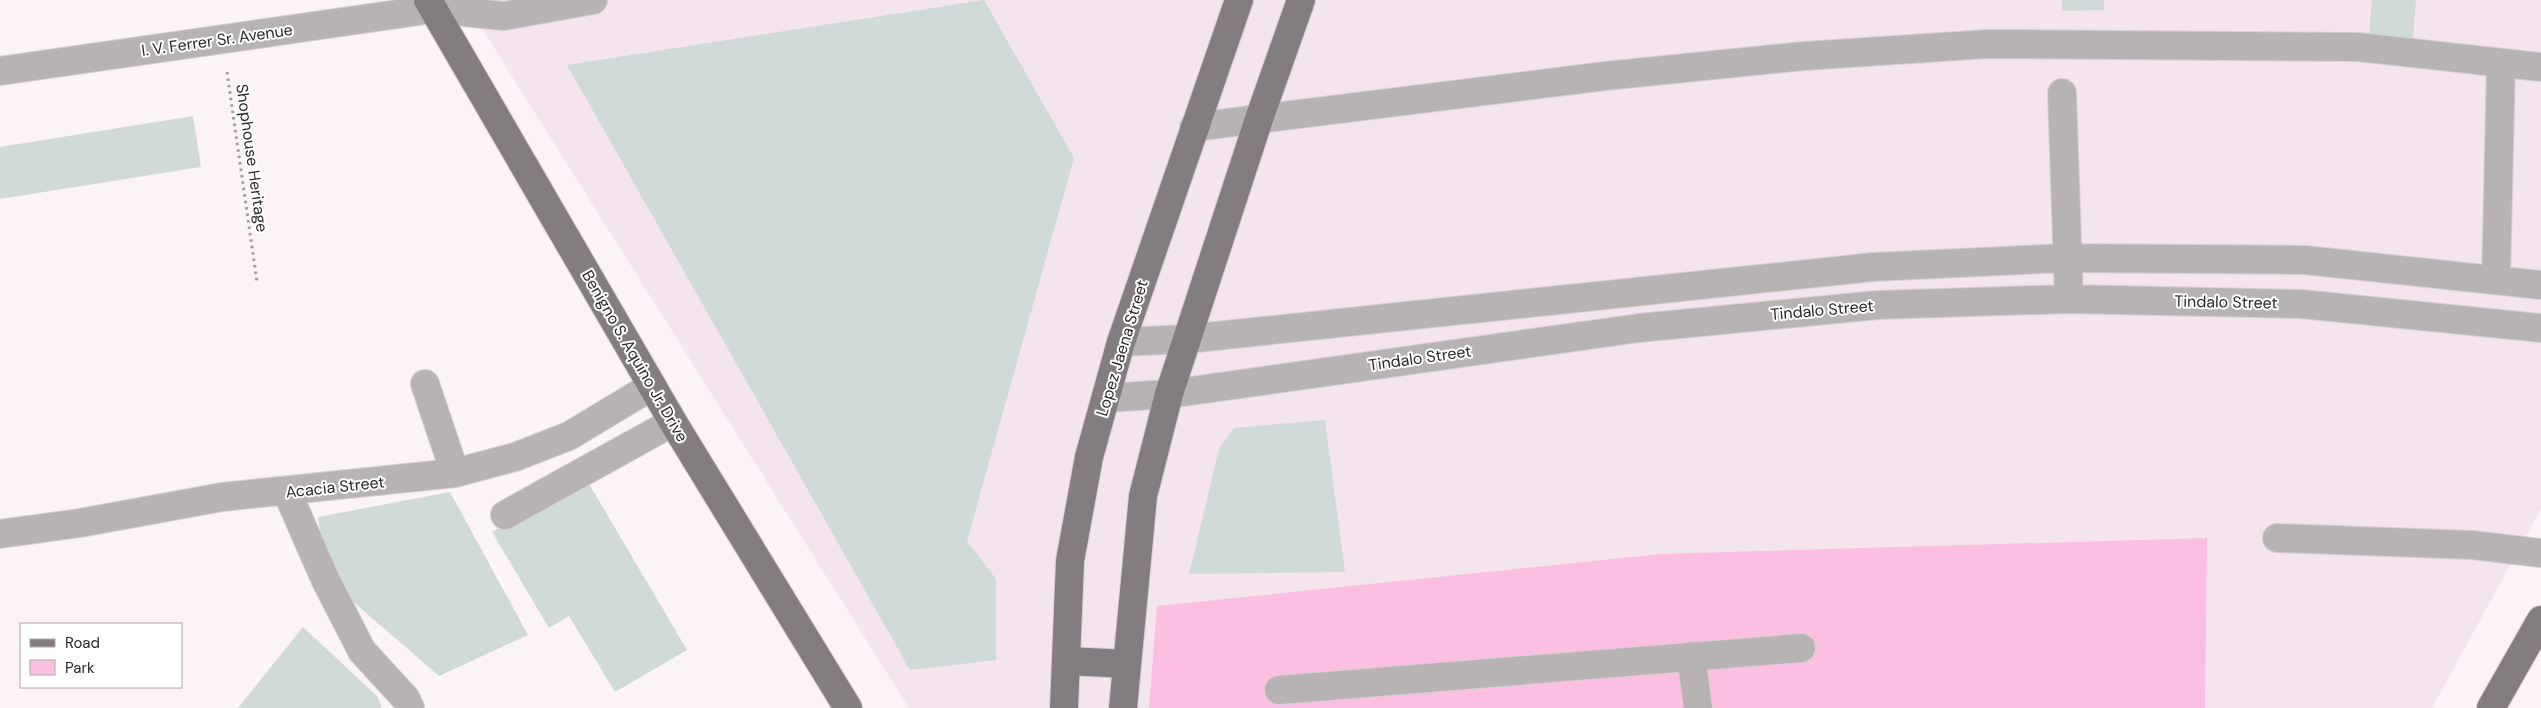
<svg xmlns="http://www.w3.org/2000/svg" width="2541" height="708" font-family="'DM Sans',sans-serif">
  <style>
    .built { fill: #f4e4ed }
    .green { fill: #fcbfe1 }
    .building { fill: #d0dad9 }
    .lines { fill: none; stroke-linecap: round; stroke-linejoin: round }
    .minor-casing { stroke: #d5ced2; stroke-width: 30 }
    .major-casing { stroke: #d5ced2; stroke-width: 30 }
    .path { stroke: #a09a9d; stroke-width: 3; stroke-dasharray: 2.5 4; stroke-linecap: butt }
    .minor { stroke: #b7b3b5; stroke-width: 28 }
    .major { stroke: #837c80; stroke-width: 28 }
    .labels { text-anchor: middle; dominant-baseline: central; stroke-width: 4; stroke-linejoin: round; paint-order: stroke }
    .street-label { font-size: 16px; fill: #292628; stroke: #fff }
  </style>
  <rect width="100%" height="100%" fill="#fbf3f7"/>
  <path class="built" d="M464,0H2541V509L2432,708H909Z"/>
  <path class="green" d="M2207,538L2205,708H1149L1157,606L1661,554Z"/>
  <path class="building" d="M984,0L1074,158L967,541L996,579V660L910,670L567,65Z
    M2062,0H2104V10L2062,11Z
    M2372,0H2416L2413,38L2369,34Z
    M193,116L201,167L0,199V147Z
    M1325,420L1345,572L1189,574L1219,449L1234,428Z
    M585,477L687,650L615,692L569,616L549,628L492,532Z
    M450,492L528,635L439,676L328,580L318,517Z
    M303,627L377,696L382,708H238Z"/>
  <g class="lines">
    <defs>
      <path id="minor" d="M0,71L433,9L504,16L593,0
        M2062,93L2069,299
        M1194,127L1605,76L1804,56L1988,44L2358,47L2541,67
        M2496,280L2501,63
        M1121,342L1187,339L1873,267L2066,258L2305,260L2541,285
        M425,384L455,473
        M1106,398L1169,394L1639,328L1878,305L2069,299L2301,304L2541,328
        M287,492L326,581L362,651L406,699L410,708
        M505,515L673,422
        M0,534L80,523L222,497L455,473L515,457L569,436L652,386
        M2277,538L2472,545L2541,553
        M1691,656L1698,708
        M1279,690L1801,648"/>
      <path id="major" d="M428,0L673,422L848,708
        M1067,661L1127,664
        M1064,708L1070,561L1089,457L1121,342L1239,0
        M1123,708L1143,496L1169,394L1259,119L1301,0
        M2491,708L2541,620"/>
    </defs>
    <use href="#minor" class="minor-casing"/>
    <use href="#major" class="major-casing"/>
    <path class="path" d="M227,72L257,282"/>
    <use href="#minor" class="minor"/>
    <use href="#major" class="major"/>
  </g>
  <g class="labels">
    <g class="street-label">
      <text transform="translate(217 40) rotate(-8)">I. V. Ferrer Sr. Avenue</text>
      <text transform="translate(252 158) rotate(82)">Shophouse Heritage</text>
      <text transform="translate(2226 302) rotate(1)">Tindalo Street</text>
      <text transform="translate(1822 310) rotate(-5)">Tindalo Street</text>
      <text transform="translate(1122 348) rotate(-73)">Lopez Jaena Street</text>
      <text transform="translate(635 356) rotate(60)">Benigno S. Aquino Jr. Drive</text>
      <text transform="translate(1420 358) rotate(-8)">Tindalo Street</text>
      <text transform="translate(335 487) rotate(-6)">Acacia Street</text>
    </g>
  </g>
  <rect x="20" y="623" width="162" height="65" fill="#ffffff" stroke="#a9a8a9"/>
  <rect x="30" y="639" width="25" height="8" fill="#837c80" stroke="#a9a8a9"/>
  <text x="65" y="648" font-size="15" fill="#292628">Road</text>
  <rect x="30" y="660" width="25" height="15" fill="#fcbfe1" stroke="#a9a8a9"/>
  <text x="65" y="673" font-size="15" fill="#292628">Park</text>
</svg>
